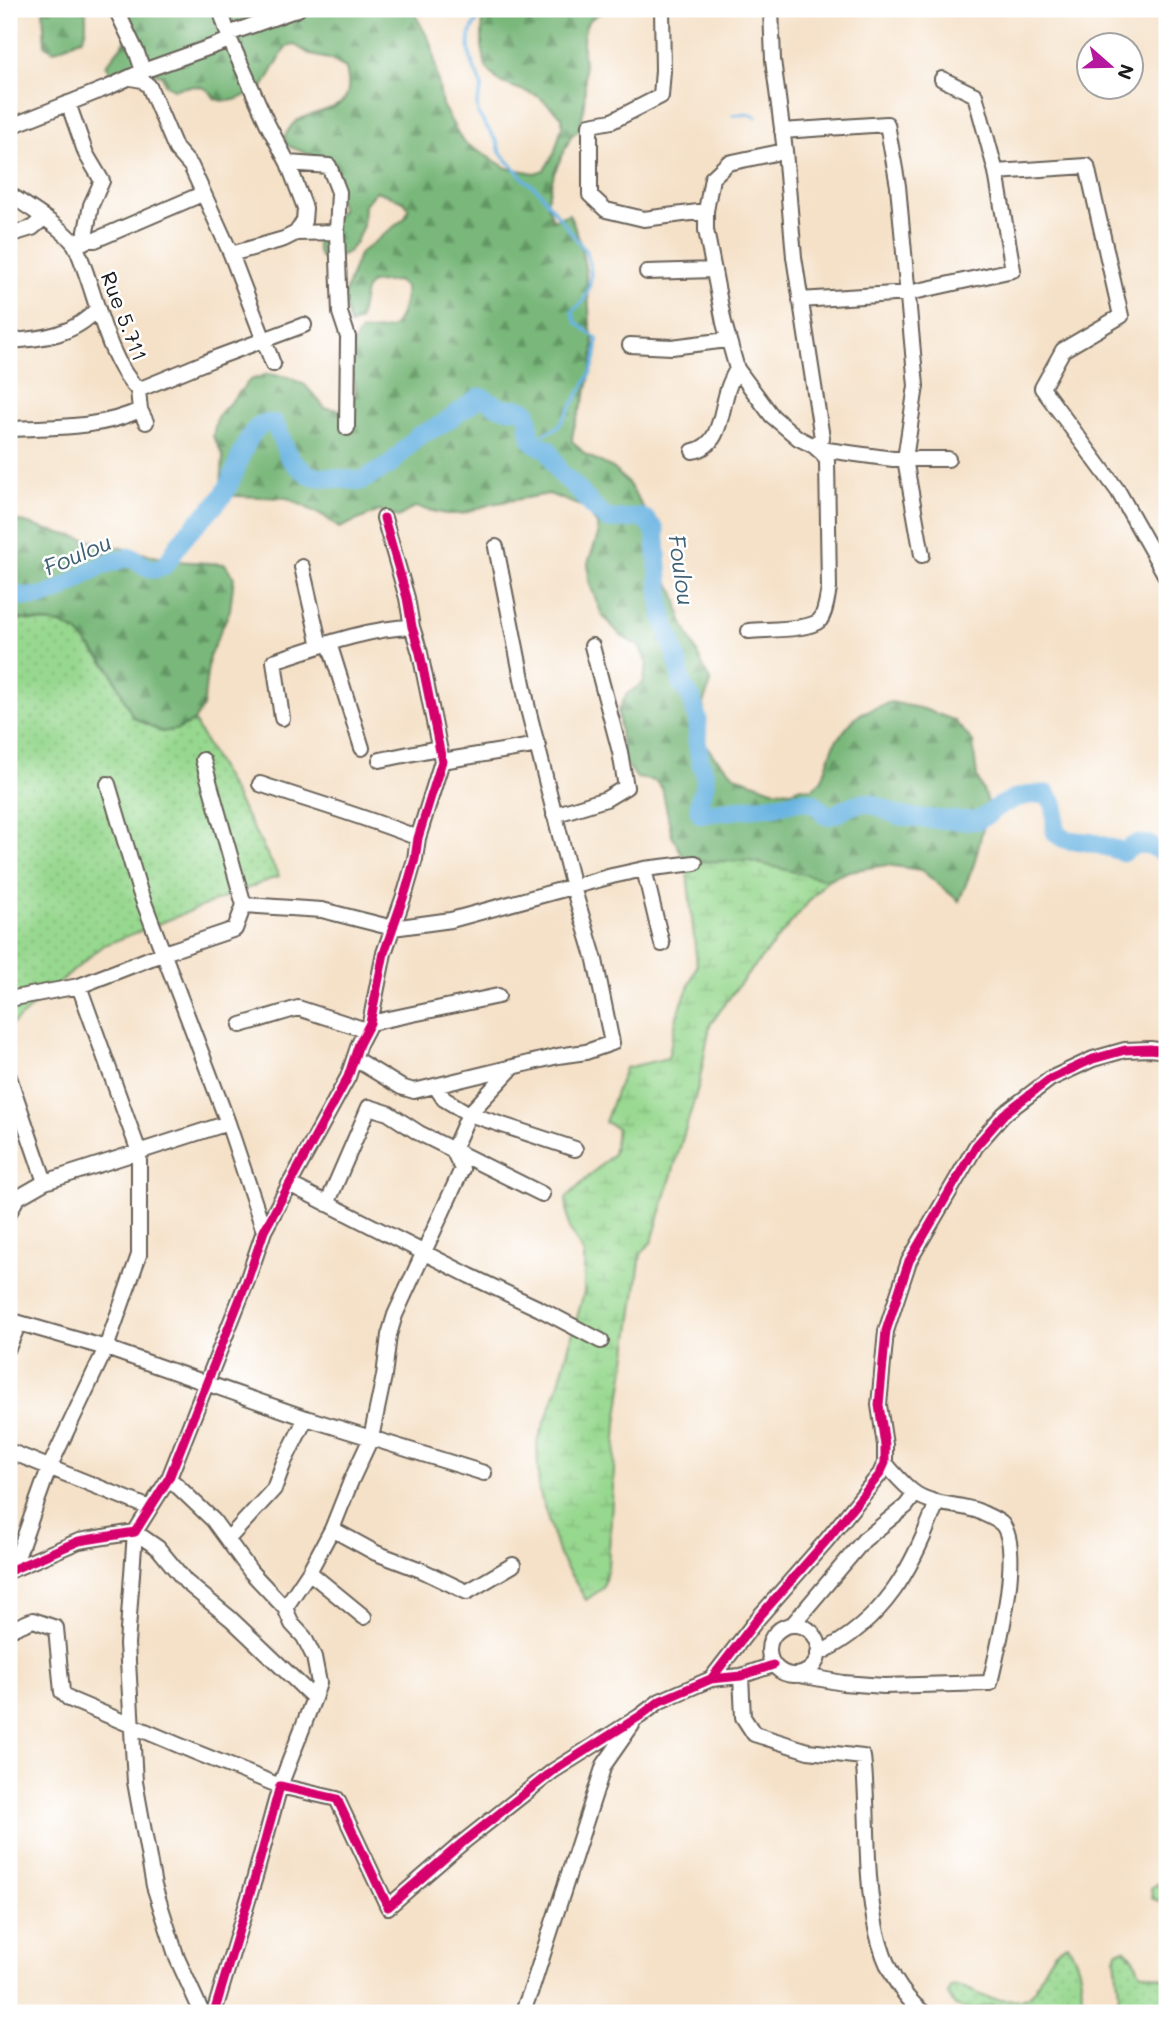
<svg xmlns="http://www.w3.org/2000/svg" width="1176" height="2022" font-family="Mali,sans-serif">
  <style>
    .grass { fill: url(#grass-dots); stroke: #5a7a56; stroke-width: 2 }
    .forest { fill: url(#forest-firs); stroke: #4a6a4b; stroke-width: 2 }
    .wetland { fill: url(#wetland-marsh); stroke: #5a7a56; stroke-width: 2 }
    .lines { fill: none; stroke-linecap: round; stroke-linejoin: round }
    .stream { stroke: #69b4e2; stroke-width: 3.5 }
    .river { stroke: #69b4e2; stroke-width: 19 }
    .minor-casing { stroke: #686158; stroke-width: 18 }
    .minor { stroke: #fff; stroke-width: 14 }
    .cycleway-casing { stroke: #fff; stroke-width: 13 }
    .cycleway { stroke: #d6006c; stroke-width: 9 }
    .labels { text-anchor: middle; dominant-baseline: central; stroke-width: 5; stroke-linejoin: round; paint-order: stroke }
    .street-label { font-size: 21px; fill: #1c1c1c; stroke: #fff }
    .water-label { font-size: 23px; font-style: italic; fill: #3f6075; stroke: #fff }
  </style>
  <defs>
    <pattern id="grass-dots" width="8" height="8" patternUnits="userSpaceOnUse" patternTransform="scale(1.75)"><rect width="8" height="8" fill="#97d88f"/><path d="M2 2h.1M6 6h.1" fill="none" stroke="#82b97b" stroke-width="1.8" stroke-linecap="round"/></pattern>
    <pattern id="forest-firs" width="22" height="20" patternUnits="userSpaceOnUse" patternTransform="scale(1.75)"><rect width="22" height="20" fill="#79b87a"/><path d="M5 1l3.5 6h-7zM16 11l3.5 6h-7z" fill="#629563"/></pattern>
    <pattern id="wetland-marsh" width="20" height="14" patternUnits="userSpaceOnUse" patternTransform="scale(1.75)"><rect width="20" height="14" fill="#97d88f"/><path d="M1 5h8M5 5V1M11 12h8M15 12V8" fill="none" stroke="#82b97b"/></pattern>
  </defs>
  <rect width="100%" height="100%" fill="#fff"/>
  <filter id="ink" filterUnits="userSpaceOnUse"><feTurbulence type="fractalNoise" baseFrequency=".0143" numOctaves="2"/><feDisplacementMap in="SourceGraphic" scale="14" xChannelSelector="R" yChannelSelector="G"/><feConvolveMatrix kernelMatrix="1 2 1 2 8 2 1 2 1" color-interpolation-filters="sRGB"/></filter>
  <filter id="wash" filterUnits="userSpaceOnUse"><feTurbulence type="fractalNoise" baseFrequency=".00686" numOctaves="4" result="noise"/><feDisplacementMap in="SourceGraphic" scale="28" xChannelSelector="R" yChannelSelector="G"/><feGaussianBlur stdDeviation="1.57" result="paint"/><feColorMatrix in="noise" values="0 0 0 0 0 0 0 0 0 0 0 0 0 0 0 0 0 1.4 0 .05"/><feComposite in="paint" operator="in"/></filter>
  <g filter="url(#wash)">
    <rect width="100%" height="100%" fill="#f5e1c8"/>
    <path class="grass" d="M9,618L61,624L77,632L110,669L133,717L162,732L179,729L194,721L279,876L102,946L9,1027Z
      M1159,1883H1167V1905L1152,1898L1151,1888Z
      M1068,1944C1082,1967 1084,1987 1080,2013H1026L1006,2005H992L970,2010L955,2006L948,1994L950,1987C964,1984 973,1993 986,1997C992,1999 1019,2001 1024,1998C1044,1990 1039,1955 1068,1944Z
      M1124,1949L1134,1958L1140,1972L1167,1979V2013H1116L1119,1993L1115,1958L1117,1951Z"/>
    <path class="forest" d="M43,9H86V29L83,38L54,51L45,46Z
      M128,9H412L432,45L442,105L463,142L507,168L535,173L544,170L554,154L562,126V117L538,96L499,82L486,67L482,47V9H605C600,15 593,15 588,22C578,39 586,68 585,87C585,102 583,116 579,130L571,136L554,173L547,202L553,220L569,214C586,249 588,286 590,325C591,332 594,339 594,346C593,360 590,376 587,389C583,407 572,423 572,441L586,455L613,468L628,483L651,520L656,535L652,554L675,594L682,621L711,683L704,701L702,740L714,756L736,776L775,790L792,791L801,787L812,789L822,779L835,742L853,720L862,713L891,702L924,709L954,720L973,742L977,777L989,804L974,864L959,901L921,870L887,865L849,871L827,880L749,861L686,862L672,836L662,788L655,781L637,778L623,760L618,711L627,694L643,683L647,664L639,646L622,637L602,615L589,582L588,563L598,535L597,525L586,508L549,494L491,504L462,514H446L415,507L398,517L379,511L339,528L324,516L287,498L213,495L221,487L223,456L213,436L217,417L250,380L268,374L288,377L305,385L325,408L344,410C367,388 349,379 350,357C351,348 356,338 361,331C384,330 395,335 402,310C405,302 406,296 405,287L397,281L371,283L365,291L359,321L350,325L343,298L359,254L405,218L409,209L404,201L376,191L364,205L363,226L355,244L348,252L331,261L321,258C308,235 327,225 342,210L324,160L288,146L284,137C288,131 292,123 298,120C328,105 357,113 346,68L329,59L311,55L295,45L286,47L261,91H251C241,100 228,103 215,99C204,80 191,87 173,89L165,84L162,75L143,71L112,73L106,65L135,29Z
      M9,518L48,530L174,561L225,564L234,577L230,610L209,657L203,707L194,721L179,729L162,732L133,717L110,669L77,632L61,624L9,618Z"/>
    <path class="wetland" d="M749,861L827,880L738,986L710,1025L699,1084L652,1241L641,1254L617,1423L608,1566L603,1588L586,1600L559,1555L539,1490L537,1444L558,1386L584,1292V1254L569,1229L566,1198L613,1154L617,1128L605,1122L625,1068L668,1058L677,1016L697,965L686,862Z"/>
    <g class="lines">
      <path class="stream" d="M487,9C483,14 476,21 473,27C463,48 474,68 482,87L477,103L478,114L497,142L500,152L524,179L538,190L585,250C592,266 593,284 584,300C581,305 576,307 572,312L576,322L597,339C598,367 586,382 572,405C568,411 565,418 560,424C549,437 544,425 540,447
        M733,115L749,114L756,117"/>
      <path class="river" d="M9,593C48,605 63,587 95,569C106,563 119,560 131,557C138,561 147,570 155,569C168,568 171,555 177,547C189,527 211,513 224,494C237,474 240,448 255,430C261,423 267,423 275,424L289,457L295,464L311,476L361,481L390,465L418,436L441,425L480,397C489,399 494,406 503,408C512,410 519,406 527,412C533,432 523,442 548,449L560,473L575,486L595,509L607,519H626L639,517L645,519L655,530L662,612L679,666L682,685L691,697L698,720L697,741L700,760L705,774V786L700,798L699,810L701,814C727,811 752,808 778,805C787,804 797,800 805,801C816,802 820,809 827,816C841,815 851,801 867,803C878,804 886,811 897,815C904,818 971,822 978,820C984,818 991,812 996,808C1014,798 1026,793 1047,794L1055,806V832C1065,843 1075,840 1088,842C1100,844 1112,849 1124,852L1136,844L1149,845L1167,855"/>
    </g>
  </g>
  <g filter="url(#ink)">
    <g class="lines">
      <defs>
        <path id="minor" d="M116,9L137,53L143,71
          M220,9L230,40L268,125L288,163L305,208L304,221L296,233L284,239L231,254
          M662,9L663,70L661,96L612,121L590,125V195L606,210L644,219L706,211
          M228,34L298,9
          M131,78L142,80L149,86L176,149L191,166L231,254L273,364
          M68,103L86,154L102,181L91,205L84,242
          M9,127L109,87L143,71L230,40
          M782,131L887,124L898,186L916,386L905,459L922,555
          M785,151L728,163L712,178L706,211V230L724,323L737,369L772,416L798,438L814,446L827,450L893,459H948
          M288,163L329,166L339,192L337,232L340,313L348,337L347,428
          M996,172L1087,166L1121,316L1063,350L1042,388L1118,491L1167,578
          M9,194C28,207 62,227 75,245C95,287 105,357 138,390L218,357L304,325
          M296,233L337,232
          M9,235L32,228L44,218
          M77,240H95L202,194
          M647,272L714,270
          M800,300L909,293L1013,270L996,172L975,95L942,79
          M9,341C42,339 75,335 98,308
          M630,345L672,347L727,340
          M138,390L140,410L146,422
          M9,429C53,427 99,429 140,410
          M693,451C719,446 720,418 726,396C728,386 732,378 737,369
          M302,567L320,646
          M749,631C764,629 809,631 820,620C826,612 827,598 829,588L827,461L823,454L814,446L822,438L794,257L785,151L773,60L771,9
          M329,643L362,748
          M282,718L274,661C317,647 367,628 412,627
          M203,760L244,905L322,910L393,928L451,920L612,876L644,869L662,944
          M380,760L438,748
          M442,761L538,745
          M108,784L140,892L228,1123L264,1231
          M260,784C313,802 366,817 418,838
          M554,815L606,799L626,787L620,752L592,646
          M644,869L695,863
          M9,999L79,986L164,953L235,929L244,905
          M370,1023L498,996
          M241,1025L298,1008L366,1030
          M355,1059L401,1087L414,1091L558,1056L586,1052L612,1043L595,960L573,887L528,709L496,547
          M9,1077L45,1182
          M436,1087L444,1099L469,1114L575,1149
          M289,1184L470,1276L540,1309L601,1341
          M327,1204L369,1107L388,1113L419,1133L542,1194
          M9,1213L17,1198L45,1182L228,1123
          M9,1320L106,1348L306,1418L371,1438L384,1376L389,1335L395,1315L462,1169L453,1150L469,1114L512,1068
          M9,1346L19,1323
          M9,1451L150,1508
          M169,1478L213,1520L251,1572L285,1608
          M332,1529L376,1553L421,1570L467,1592L513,1565
          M135,1532L127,1644L135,1782L154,1886L177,1958L202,2013
          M135,1532L158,1548L186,1582L231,1619L314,1698
          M228,1539L274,1489L284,1462L306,1418
          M13,1569L49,1468L106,1348L139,1255V1152L79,986
          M9,1571L79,1541L135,1532L169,1478L247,1281L264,1231L348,1077L359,1044L370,1023L384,953L406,890L415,859L418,838L442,761L420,653L412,627L407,598L384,518
          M309,1572L364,1617
          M792,1625L864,1540L906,1506L915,1494
          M769 1650a25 25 0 1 1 50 0a25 25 0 1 1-50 0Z
          M9,1630L33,1620L56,1628L62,1692L69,1699L195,1752L280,1786L314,1698L319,1683L314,1657L304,1637L292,1624L285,1608L309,1572L332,1529L351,1481L371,1438L484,1473
          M818,1654C885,1621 913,1568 937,1502
          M800,1675L843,1683L884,1686L990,1683C997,1651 1024,1550 1002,1524C997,1519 984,1514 978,1511C958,1504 933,1505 916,1494C904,1486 894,1473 885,1463
          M741,1676L743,1717L754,1734L808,1751L863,1757C873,1836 853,1959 924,2013
          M711,1679L759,1617L826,1541L880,1474L885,1463V1445L879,1405L886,1331L909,1261L976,1146L1004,1114L1050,1079L1093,1059L1125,1050L1150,1049L1167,1051
          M214,2013L255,1877L280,1786L337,1799L388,1907L462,1843L553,1771L640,1716L660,1701L711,1679L741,1676L773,1665
          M522,2013L532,1988L604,1765L632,1725"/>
      </defs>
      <use href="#minor" class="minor-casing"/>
      <use href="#minor" class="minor"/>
      <defs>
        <path id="cycleway" d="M9,1571L79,1541L135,1532L169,1478L247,1281L264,1231L348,1077L359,1044L370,1023L384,953L406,890L415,859L418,838L442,761L420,653L412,627L407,598L384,518
          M711,1679L759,1617L826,1541L880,1474L885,1463V1445L879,1405L886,1331L909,1261L976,1146L1004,1114L1050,1079L1093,1059L1125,1050L1150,1049L1167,1051
          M214,2013L255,1877L280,1786L337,1799L388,1907L462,1843L553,1771L640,1716L660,1701L711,1679L741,1676L773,1665"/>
      </defs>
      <use href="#cycleway" class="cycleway-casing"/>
      <use href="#cycleway" class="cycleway"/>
    </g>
  </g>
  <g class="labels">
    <g class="street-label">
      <text transform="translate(125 316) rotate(69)">Rue 5.711</text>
    </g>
    <g class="water-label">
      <text transform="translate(77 554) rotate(-23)">Foulou</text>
      <text transform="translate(682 570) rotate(82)">Foulou</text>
    </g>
  </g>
  <rect width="1176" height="2022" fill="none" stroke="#fff" stroke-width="35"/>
  <g transform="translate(1110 66) rotate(110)"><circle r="33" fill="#ffffff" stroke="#a4a4a4" stroke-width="2"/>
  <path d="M0-5L12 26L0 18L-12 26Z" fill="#b5179e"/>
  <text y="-10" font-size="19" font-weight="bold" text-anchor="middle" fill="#1c1c1c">N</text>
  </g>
</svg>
